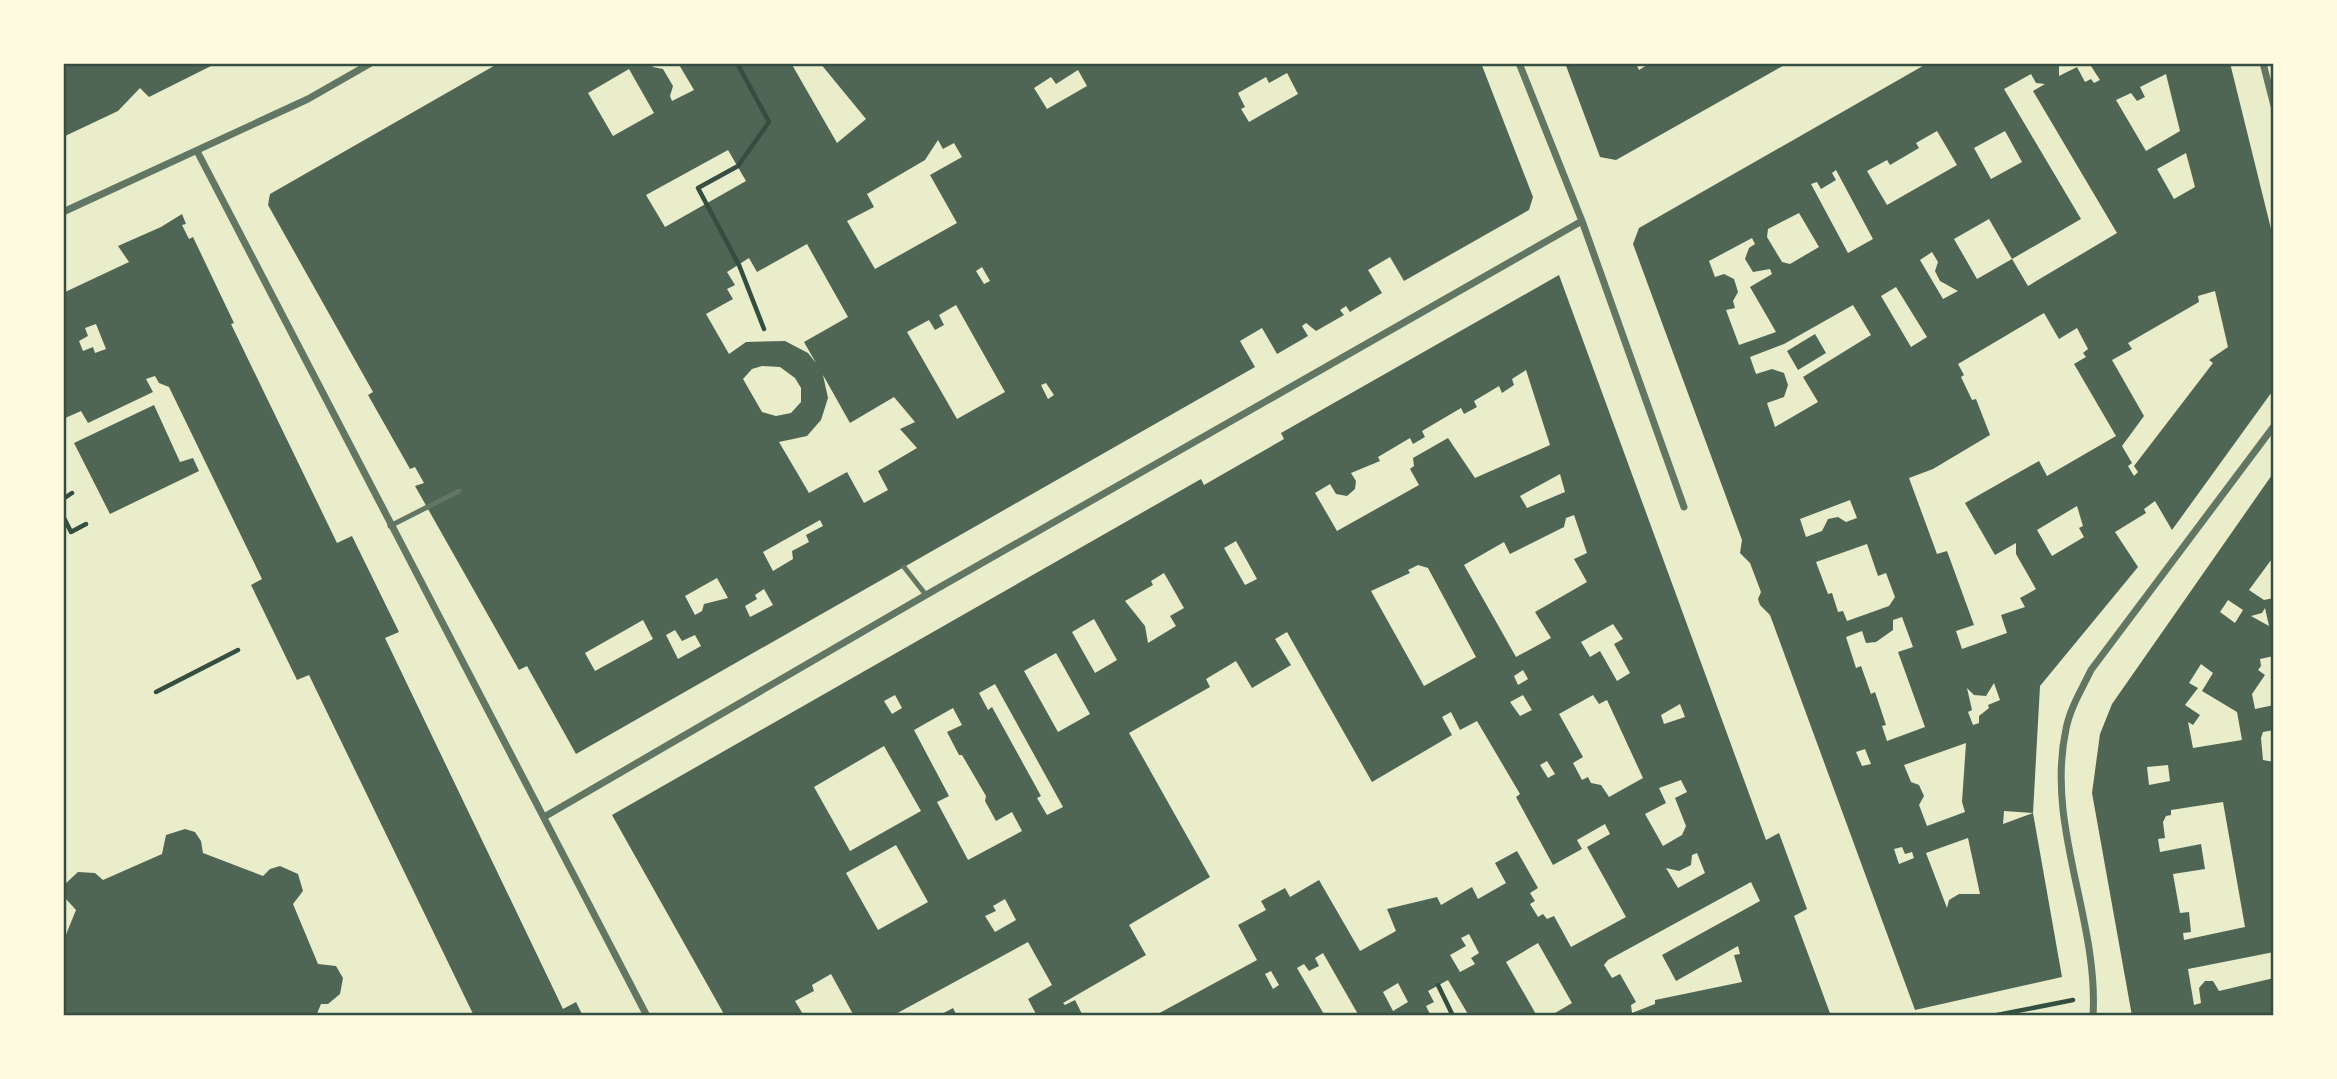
<svg xmlns="http://www.w3.org/2000/svg" width="2337" height="1079" font-family="'Varela Round',sans-serif">
  <style>
    .building { fill: #4f6655; fill-rule: evenodd }
    .lines { fill: none; stroke-linecap: round; stroke-linejoin: round }
    .path { stroke: #344e41; stroke-width: 4.5 }
    .service { stroke: #617663; stroke-width: 5 }
    .minor { stroke: #617663; stroke-width: 7 }
    .neatline { fill: none; stroke: #344e41; stroke-width: 2.5 }
  </style>
  <rect width="100%" height="100%" fill="#e9edc9"/>
  <path class="building" d="M63,63H217L149,97L140,88L118,111L63,137Z
    M499,63H651L653,67L663,69L673,86L670,96L672,101L694,90L678,63H791L837,143L866,119L820,63H1481L1533,197L1529,210L1404,281L1390,257L1368,270L1382,293L1350,312L1346,306L1340,310L1344,315L1316,331L1306,323L1302,326L1308,336L1277,354L1262,328L1240,341L1255,367L576,754L527,666L519,670L415,486L424,483L415,467L410,469L368,395L373,392L268,205L270,194ZM629,69L654,113L613,136L588,93ZM1078,70L1087,86L1047,109L1034,88L1051,77L1056,84ZM1287,73L1298,94L1249,122L1241,109L1245,107L1238,93L1266,77L1269,83ZM938,140L943,149L954,143L962,157L930,175L957,223L875,269L847,221L874,207L867,194L925,160ZM728,150L746,181L665,227L646,195ZM807,244L848,317L804,342L816,363L808,353L785,341L746,342L729,354L706,314L733,299L727,289L735,285L727,272L749,258L757,272ZM982,267L990,281L984,284L976,271ZM956,305L1005,392L957,419L907,332L929,320L935,330L944,325L939,315ZM762,366L780,367L795,378L801,388V402L791,413L776,416L762,412L743,379L752,369ZM823,375L850,423L894,397L915,422L900,429L917,448L878,471L888,490L864,503L847,472L809,493L779,442L807,436L821,420L828,398ZM1046,383L1054,395L1048,399L1041,385ZM820,520L823,526L806,535L809,542L792,551L793,559L773,571L763,552ZM717,578L728,598L704,604L702,611L695,615L685,596ZM764,589L773,605L750,617L745,606L757,599L755,595ZM643,620L653,639L595,671L585,653ZM675,630L682,641L695,635L701,646L678,659L666,635Z
    M1565,63H1636L1639,70L1650,63H1788L1616,160L1600,157Z
    M1928,63H2059V76L2077,67L2085,82L2091,79L2094,83L2100,80L2089,63H2230L2274,241V389L2172,530L2155,501L2144,509L2146,513L2115,532L2138,567L2040,686L2033,813L2062,977L1915,1010L1770,615L1760,605L1758,599L1761,592L1750,563L1740,553L1742,540L1633,244L1639,228ZM2031,74L2036,83L2045,84L2033,91L2117,233L2028,286L2012,259L1977,279L1954,239L1989,219L2012,259L2081,219L2004,89ZM2166,74L2180,131L2146,151L2116,100L2131,93L2137,101L2145,97L2140,87ZM1937,131L1957,165L1887,205L1867,171L1887,160L1890,165L1919,148L1916,143ZM2005,131L2022,162L1991,179L1974,148ZM2186,153L2195,187L2174,199L2157,169ZM1836,170L1873,239L1848,253L1811,184L1817,182L1821,189L1836,180L1832,173ZM1799,213L1819,247L1790,264L1782,262L1767,237L1768,229ZM1752,238L1755,244L1749,248L1745,259L1753,272L1770,269L1772,274L1750,287L1776,332L1739,345L1726,310L1735,308L1733,301L1738,292L1734,279L1724,274L1715,277L1709,261ZM1932,252L1938,262L1935,271L1940,281L1958,291L1943,299L1920,260ZM1896,287L1927,337L1911,347L1881,296ZM2215,291L2228,347L2209,360L2213,363L2134,466L2138,472L2134,476L2128,466L2132,463L2122,446L2144,416L2112,360L2132,349L2128,343L2199,302L2198,296ZM1853,305L1871,335L1803,377L1818,402L1775,427L1767,403L1784,397L1788,385L1784,373L1772,369L1756,374L1750,357L1784,344ZM2044,313L2059,339L2077,328L2088,349L2083,353L2086,357L2074,364L2116,436L2047,476L2039,461L1965,503L1995,555L2016,543V554L2036,589L2020,598L2025,607L2001,615L2007,633L1962,649L1956,631L1974,625L1947,551L1937,554L1909,478L1933,469L1990,435L1976,399L1972,400L1961,377L1964,375L1958,364ZM1850,500L1857,518L1846,522L1838,517L1828,519L1822,531L1806,537L1800,519ZM2077,506L2083,526L2079,528L2084,537L2052,556L2037,530ZM1867,544L1878,576L1886,573L1895,597L1889,606L1847,621L1843,611L1838,612L1832,593L1828,594L1816,562ZM1902,617L1913,647L1898,652L1925,727L1887,741L1882,726L1886,725L1875,692L1871,694L1861,666L1856,668L1846,637L1862,631L1866,643L1876,642L1893,630V620ZM1994,683L2000,700L1988,705L1989,708L1979,716V723L1973,725L1968,712L1972,710L1967,688L1974,695L1986,696ZM1966,743L1962,802L1965,812L1927,826L1919,805L1924,796L1919,785L1911,782L1904,765ZM1865,749L1871,764L1862,766L1856,752ZM2004,811L2033,813L2003,824ZM1968,838L1980,894H1959L1949,900L1947,908L1926,853ZM1902,847L1905,854L1912,852L1914,858L1899,864L1894,849Z
    M182,214L186,224L182,225L189,239L193,237L234,323L231,324L337,543L352,536L399,632L385,638L563,1009L576,1002L583,1016H474L309,675L297,680L251,585L262,579L169,387L159,383L155,376L146,379L153,392L88,423L81,411L63,419V293L129,262L118,246L161,227ZM96,324L106,349L95,353L93,347L83,351L79,341L88,336L85,328Z
    M1559,275L1766,840L1779,833L1807,909L1794,916L1831,1016H1550L1572,1003L1538,943L1506,962L1537,1016H1469L1448,980L1428,991L1434,1002L1426,1006L1431,1016H1359L1323,953L1315,958L1319,966L1309,971L1304,964L1297,968L1325,1016H1154L1257,960L1238,925L1266,910L1261,901L1285,888L1290,897L1319,880L1360,951L1396,931L1387,909L1437,897L1441,905L1472,887L1478,899L1506,883L1495,863L1517,851L1538,888L1530,893L1535,901L1530,904L1538,917L1543,914L1547,919L1554,916L1571,947L1626,917L1587,847L1610,834L1605,824L1577,840L1582,849L1553,865L1516,797L1520,794L1477,721L1460,730L1451,712L1442,717L1452,735L1372,782L1287,632L1275,639L1291,665L1252,688L1236,661L1206,679L1210,687L1129,733L1210,877L1129,925L1146,955L1063,1003L1065,1005L1075,1000L1083,1016H1037L1028,999L1052,985L1028,942L892,1016H854L831,974L812,985L814,991L795,1001L804,1016H725L612,815L1201,479L1204,485L1284,439L1281,433ZM1526,370L1550,445L1475,478L1448,438L1413,458L1414,466L1410,469L1419,485L1337,531L1315,493L1330,484L1336,494L1347,496L1355,489L1356,481L1351,473L1380,461L1378,457L1410,438L1413,444L1425,437L1422,431L1461,408L1464,414L1477,407L1474,401L1499,386L1502,393L1514,385L1512,379ZM1560,474L1565,492L1527,508L1520,496ZM1574,515L1587,553L1574,559L1587,582L1535,612L1551,638L1516,657L1464,565L1504,542L1510,554L1564,527L1566,518ZM1236,541L1257,579L1245,585L1224,548ZM1418,565L1428,568L1476,657L1424,686L1371,591L1410,573L1408,570ZM1164,573L1184,608L1170,616L1176,626L1148,643L1145,626L1125,601L1153,585L1151,581ZM1094,619L1117,660L1095,673L1072,632ZM1613,624L1623,639L1614,644L1630,673L1617,681L1600,651L1590,657L1581,642ZM1056,653L1090,714L1058,732L1024,671ZM1523,670L1528,679L1518,685L1514,676ZM995,684L1063,807L1047,815L1037,798L1041,796L992,707L988,710L979,693ZM895,695L902,708L892,714L884,701ZM1523,695L1532,710L1520,716L1510,702ZM1593,695L1599,704L1607,700L1643,778L1609,797L1601,785L1591,783L1588,777L1582,780L1573,763L1583,757L1559,714ZM1680,704L1685,717L1664,724L1661,715ZM953,708L962,725L947,732L959,755H962L986,796L985,801L996,821L1012,812L1022,831L968,860L937,802L949,796L914,730ZM884,746L921,811L850,851L814,787ZM1547,761L1555,774L1548,778L1540,765ZM1681,780L1687,792L1675,798L1686,826L1682,835L1663,846L1645,814L1666,803L1659,788ZM896,845L928,902L878,930L846,873ZM1697,853L1705,873L1678,888L1666,868L1679,871L1691,865L1692,855ZM1751,882L1760,901L1662,955L1676,981L1738,946L1740,954L1734,955L1742,982L1655,1000V1004L1632,1013L1631,1005L1636,1002L1620,974L1612,978L1604,965L1608,960ZM1005,899L1016,920L995,932L985,916L996,911L993,906ZM1469,934L1479,953L1471,958L1475,964L1460,972L1450,955L1466,946L1461,938ZM1271,971L1279,985L1273,989L1265,974ZM1398,983L1408,1002L1393,1011L1383,992Z
    M1815,334L1826,353L1798,370L1787,351Z
    M154,405L180,462L193,458L199,471L110,514L74,443Z
    M2274,472V556L2249,590L2264,600L2274,598V656L2260,659L2261,666L2258,670L2265,675L2252,694L2255,709L2274,705V730L2263,732L2261,738L2263,760L2274,762V952L2188,969L2194,1005L2201,1003L2199,988L2205,981H2213L2219,991L2274,978V1016H2132L2092,793L2100,734L2112,704ZM2228,600L2243,610L2235,623L2220,612ZM2265,608L2269,626L2251,616L2262,613ZM2201,664L2213,673L2202,691L2237,712L2242,740L2193,748L2188,722L2193,725L2200,715L2185,705L2198,688L2189,683ZM2168,765L2170,781L2149,785L2147,767ZM2223,802L2245,927L2184,940L2183,933L2191,932L2189,912L2180,913L2173,874L2205,869L2201,844L2160,852L2158,839L2165,838L2163,822L2166,816L2171,815V810Z
    M185,829L195,832L201,841L203,853L263,876L270,869L280,866L298,874L303,891L293,904L318,964L336,966L343,978L340,994L328,1004H321L316,1016H63V942L76,910L66,899L65,884L78,872L95,873L103,880L162,854L166,835Z
    M953,1008L957,1016H938Z"/>
  <g class="lines">
    <path class="path" d="M737,63L769,122L738,166L698,188L739,265L764,329
      M63,499L72,493
      M63,516L71,532L86,524
      M156,692L238,650
      M1438,985L1453,1016
      M1992,1016L2073,1000"/>
    <path class="service" d="M390,526L459,491
      M904,567L926,595"/>
    <path class="minor" d="M1519,63L1582,221L1684,507
      M2263,63L2274,106
      M197,151L647,1016
      M63,212L308,99L371,63
      M544,817L926,595L1582,221
      M2093,1016C2099,920 2045,826 2066,729C2070,708 2082,689 2091,670L2274,426"/>
  </g>
  <rect width="2337" height="1079" fill="none" stroke="#fefae0" stroke-width="130"/>
  <rect x="65" y="65" width="2207" height="949" class="neatline"/>
</svg>
